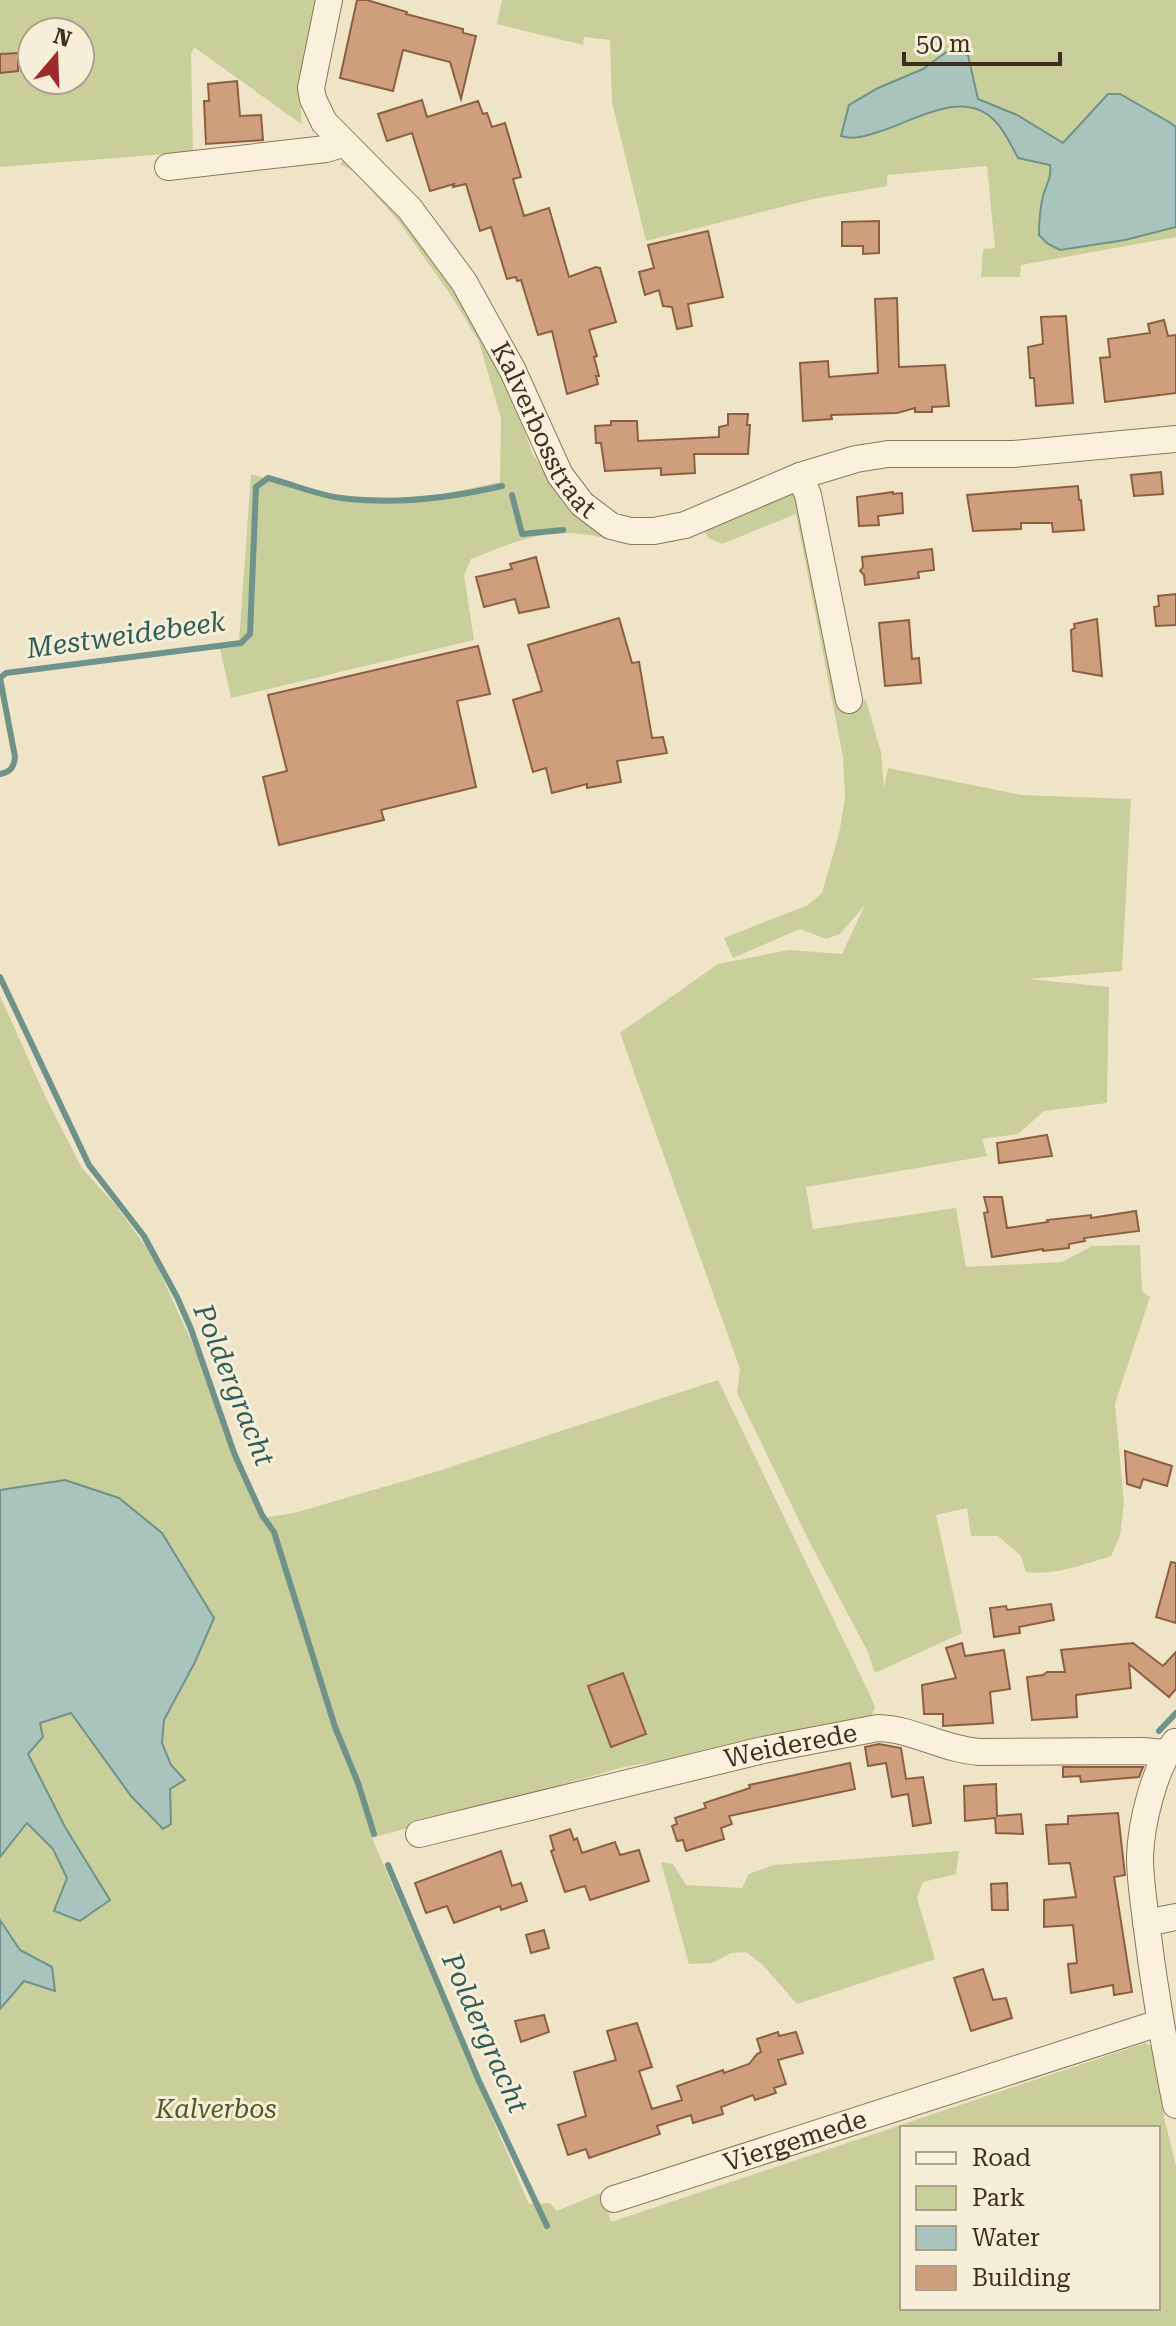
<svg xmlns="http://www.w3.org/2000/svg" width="1176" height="2326" font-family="'Roboto Serif',serif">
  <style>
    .green { fill: #c9cf9b; fill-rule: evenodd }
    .water { fill: #a9c4bc; stroke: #6f938a; stroke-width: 2 }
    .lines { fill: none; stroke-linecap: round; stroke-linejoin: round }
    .stream { stroke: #6f938a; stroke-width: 6 }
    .building { fill: #cf9f7d; stroke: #8d5f41; stroke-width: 2 }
    .minor-casing { stroke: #8d765c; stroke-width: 28 }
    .minor { stroke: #faf1dc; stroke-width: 26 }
    .labels { text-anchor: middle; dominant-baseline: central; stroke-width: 6; stroke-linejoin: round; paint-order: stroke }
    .street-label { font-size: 26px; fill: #3d2e20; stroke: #f7eed8 }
    .park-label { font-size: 26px; font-style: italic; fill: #4d5a26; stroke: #f7eed8 }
    .water-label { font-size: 28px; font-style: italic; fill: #2f5d5a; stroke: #f7eed8 }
  </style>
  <rect width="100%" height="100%" fill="#f0e4c8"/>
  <path class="green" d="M0,0H320L301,101V124L194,47L191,54L193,152L0,167ZM32,32H80V80H32Z
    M502,0H1176V127L1120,94C1097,106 1079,123 1063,143L1017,115L978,99L949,50L923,69L878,88L849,105L904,124C931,111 968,95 994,120C1005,130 1011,145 1018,158L1050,164L1052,176L1044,193L1048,244L1060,250L1125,240L1176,227V237L1021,265L1020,277H981L983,249L995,248L987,166L887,175V186L818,198L646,241L612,102L610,40L584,37L583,45L497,24Z
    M344,159L364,170L446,268L498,358L533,455L556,487L609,532L608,539C552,524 522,539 471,559L464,575L474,640L231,698L219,644L239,642L251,474L318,495L421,499L500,482L501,418L479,342L452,297L400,223L355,172L340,164Z
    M794,486L844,703L866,700L881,752L884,788L888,768L1022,795L1131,799L1122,971L1028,979L1109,987L1107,1103L1044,1111L1018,1134L982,1139L987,1156L806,1187L813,1229L956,1208L966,1267L1062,1262L1092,1246L1140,1245L1142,1291L1150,1297L1115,1404L1124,1504L1120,1536L1111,1556C1085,1564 1054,1576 1026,1572L1021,1556L998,1536H971L967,1508L936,1515L962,1633L875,1673L867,1650L809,1541L737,1393L740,1369L620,1033L718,964L789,950L842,954L865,905L840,934L826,939L800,929L733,958L724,938L808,905L822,893L839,834L845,798L843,757L796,514L722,544L709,538L699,525Z
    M0,996L47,1100L82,1168L117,1207L152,1255L220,1404L260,1518L294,1513L435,1472L718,1380L869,1693L875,1707L869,1721L666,1765L654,1762L624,1767L372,1838L529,2204L550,2203L557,2211L603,2192L611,2222L1145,2043L1153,2047L1164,2117L1176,2166V2326H0ZM902,2128H1158V2308H902Z
    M959,1851L956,1874L923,1882L917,1898L935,1959L797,2004L762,1964L746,1952L731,1953L712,1963L689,1964L661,1862L673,1864L686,1885L742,1888L749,1874L773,1865Z"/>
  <path class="water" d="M949,50L968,55L978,99L1017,115L1063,143L1108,94H1120L1169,122L1176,127V227L1125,240L1060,250L1048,244L1039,235C1039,222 1040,209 1043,196C1046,184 1052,178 1050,165L1018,158C1011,145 1005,131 995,121C963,87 913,122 878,132C866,136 853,140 841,136L849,105L878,88L923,69Z
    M65,1480L119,1498L162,1533L214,1618L195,1662L164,1720L162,1743L171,1765L185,1780L170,1789L171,1824L163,1829L131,1796L71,1713L40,1723L43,1737L28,1754L65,1827L110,1900L80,1921L54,1911L67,1878L53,1849L27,1823L0,1857V1490Z
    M0,1920L20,1950L52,1967L55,1991L24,1981L0,2009Z"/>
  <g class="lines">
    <path class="stream" d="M512,495L522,534L563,530
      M0,774C10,772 14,768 15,757L0,678L6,673L241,643L250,634L256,487L268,478C292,484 317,495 341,498C394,505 450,498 502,486
      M0,977L89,1165L144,1236L177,1297L191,1329L234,1453L262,1515L274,1532L335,1727L358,1783L374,1834
      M1159,1731L1176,1713
      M388,1865L479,2081L547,2226"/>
  </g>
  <path class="building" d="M357,0H367L407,12L406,14L463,29V33L476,36L461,99L450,62L403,50L393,91L340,78Z
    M18,53V71L0,73V54Z
    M237,81L240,116L261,115L263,140L206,144L204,101H209L208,84Z
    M422,100L427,117L478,101L483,114L487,113L492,127L505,123L521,177L513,179L524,216L549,208L569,277L596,267L600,268L616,322L589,330L597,356L594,357L599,376H596L598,384L567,394L552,331L538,335L521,280L517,281L516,277L507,279L491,227L480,231L466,184L453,187L454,184L430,191L412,133L387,141L378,114Z
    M879,221V253L863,254V246H842V222Z
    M708,231L723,297L688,304L692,326L677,329L672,307L663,306L659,290L645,295L639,272L654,268L648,245Z
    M897,298L899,367L945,365L949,406L932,407V412H915V408L897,413L831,415L832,419L803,421L800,363L828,361L829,377L878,373L875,299Z
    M1066,316L1073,403L1036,406L1034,378H1030L1028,347L1043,344L1041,317Z
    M1164,320L1168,336L1176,335V393L1105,402L1100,358L1110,357L1108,339L1150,333L1148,324Z
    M728,414H748L747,425H750L748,454H694L695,473L661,475V468L605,471L601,443H596L595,426L611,425V421H637L638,441L719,437V427L728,425Z
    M1161,472L1163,494L1134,496L1131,475Z
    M1078,486L1079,500H1081L1084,530L1053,532L1052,523H1021V529L973,531L967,495Z
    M893,492V494L902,493L903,513L878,516L879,525L859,526L857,497Z
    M932,549L934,570L918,572L919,578L865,585L864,575L860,571L863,567L862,557Z
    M536,557L549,607L519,613L515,599L484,607L476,577L512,569L510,564Z
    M1176,594V625L1156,626L1154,607L1159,606L1158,596Z
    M619,618L632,663L639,662L652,738L663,737L667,753L617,761L621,782L587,788V784L552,793L546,768L533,772L513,700L542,691L528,645Z
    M1097,619L1102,676L1073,671L1071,630L1075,628L1074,624Z
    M909,620L912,659L919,658L921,683L885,686L879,623Z
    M478,646L490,694L457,701L476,787L381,810L384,820L279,845L263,777L287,771L268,695Z
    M1047,1135L1052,1156L999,1163L997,1143Z
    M984,1197H1002L1007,1228L1048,1222L1047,1220L1091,1215V1218L1136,1211L1139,1231L1084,1238L1085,1241L1069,1244V1248L1043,1251V1249L992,1257L984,1213L988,1212Z
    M1125,1451L1172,1466L1167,1486L1143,1479L1140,1488L1127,1484Z
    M1171,1562L1176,1563V1623L1156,1617Z
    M1051,1604L1054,1620L1019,1627L1020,1633L994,1637L990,1608L1006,1606L1007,1610Z
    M962,1643L965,1656L1004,1650L1010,1689L990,1692L993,1723L943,1726V1714H924L922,1685L956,1678L946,1648Z
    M1133,1643L1163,1666L1176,1652V1689L1169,1697L1129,1664L1131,1688L1076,1695L1077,1717L1032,1720L1027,1677L1043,1675L1047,1672H1065L1061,1650Z
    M623,1673L646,1734L611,1747L588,1686Z
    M879,1744L901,1748L906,1779L923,1777L931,1823L913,1826L908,1794L892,1797L886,1763L868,1766L865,1747Z
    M850,1763L855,1789L729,1816L732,1824L721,1828L724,1839L686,1851L683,1840L677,1841L672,1826L677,1824L675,1818L706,1808L704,1803L750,1788L749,1785Z
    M1063,1767H1143L1139,1777L1081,1782L1080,1776L1063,1777Z
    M996,1784L997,1816L1021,1814L1023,1834L996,1833L995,1818L965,1821L964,1786Z
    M1118,1813L1125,1875L1114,1877L1132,1992L1114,1995L1113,1985L1071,1993L1068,1964L1077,1963L1073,1925L1044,1927V1900L1076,1897L1070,1863L1049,1864L1046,1825L1068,1824V1816Z
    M570,1829L574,1840L577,1838L582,1853L615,1842L620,1855L639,1850L649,1881L590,1900L585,1886L565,1892L551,1851L554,1850L550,1836Z
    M501,1851L512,1886L521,1883L527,1901L501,1910L500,1906L454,1923L447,1906L426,1913L415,1883Z
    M1007,1883L1008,1910H992L991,1884Z
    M544,1930L549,1948L531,1953L526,1935Z
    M983,1969L993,2000L1006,1998L1012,2018L971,2031L954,1978Z
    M544,2015L549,2032L521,2042L515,2021Z
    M637,2023L652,2067L639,2071L652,2109L682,2100L677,2086L723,2070L724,2073L749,2064L757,2054L761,2052L757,2039L778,2032L779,2036L796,2032L803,2053L778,2060L786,2084L774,2088L776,2093L755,2100L753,2095L721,2107L723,2114L693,2123L691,2115L657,2126L660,2134L589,2158L586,2149L568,2155L558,2125L586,2116L574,2072L616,2060L607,2031Z"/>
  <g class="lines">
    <defs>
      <g id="minor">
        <path id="s1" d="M329,0L311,88L313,99L324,122L410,209L464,282L512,369L560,475L582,504L611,526L631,531H654L685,525L800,476L856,459L888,454H1014L1176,439"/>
        <path d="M168,167L326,149L342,144"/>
        <path d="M800,476L808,495L849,700"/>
        <path d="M1175,1742C1154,1768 1141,1824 1140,1857C1140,1883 1145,1911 1148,1936C1155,1993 1165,2049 1176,2105"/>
        <path id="s2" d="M419,1834L763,1750L878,1728C913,1729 942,1749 979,1752L1142,1751L1166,1753"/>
        <path d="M1146,1923L1176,1917"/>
        <path id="s3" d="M614,2199L1159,2023"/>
      </g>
    </defs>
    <use href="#minor" class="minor-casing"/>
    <use href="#minor" class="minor"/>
  </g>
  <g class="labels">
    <g class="street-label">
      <text stroke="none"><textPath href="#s1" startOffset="508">Kalverbosstraat</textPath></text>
      <text stroke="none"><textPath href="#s2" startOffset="382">Weiderede</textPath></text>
      <text stroke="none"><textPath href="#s3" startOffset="190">Viergemede</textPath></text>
    </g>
    <g class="park-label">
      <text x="216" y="2109">Kalverbos</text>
    </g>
    <g class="water-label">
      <text transform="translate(126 635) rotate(-8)">Mestweidebeek</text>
      <text transform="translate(234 1385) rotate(68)">Poldergracht</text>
      <text transform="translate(485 2033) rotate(66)">Poldergracht</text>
    </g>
  </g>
  <rect x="900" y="2126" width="260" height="184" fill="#f7eed8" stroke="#ada18e" stroke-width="2"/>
  <rect x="916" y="2152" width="40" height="12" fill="#faf1dc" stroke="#ada18e" stroke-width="2"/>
  <text x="972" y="2166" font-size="24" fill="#3d2e20">Road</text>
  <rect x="916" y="2186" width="40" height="24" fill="#c9cf9b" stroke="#ada18e" stroke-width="2"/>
  <text x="972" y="2206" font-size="24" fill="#3d2e20">Park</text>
  <rect x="916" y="2226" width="40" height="24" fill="#a9c4bc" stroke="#ada18e" stroke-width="2"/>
  <text x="972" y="2246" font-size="24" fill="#3d2e20">Water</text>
  <rect x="916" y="2266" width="40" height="24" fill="#cf9f7d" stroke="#ada18e" stroke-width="2"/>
  <text x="972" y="2286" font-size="24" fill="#3d2e20">Building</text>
  <g transform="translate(56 56) rotate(19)"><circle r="38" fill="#f7eed8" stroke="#ada18e" stroke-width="2"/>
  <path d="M0-6L14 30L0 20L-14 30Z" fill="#9e2a2b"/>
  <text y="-12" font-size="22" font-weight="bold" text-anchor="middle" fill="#3d2e20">N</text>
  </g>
  <path d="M904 52v12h156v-12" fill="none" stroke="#3d2e20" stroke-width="4"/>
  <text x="916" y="52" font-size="24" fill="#3d2e20" stroke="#f7eed8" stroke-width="6" paint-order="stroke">50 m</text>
</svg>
